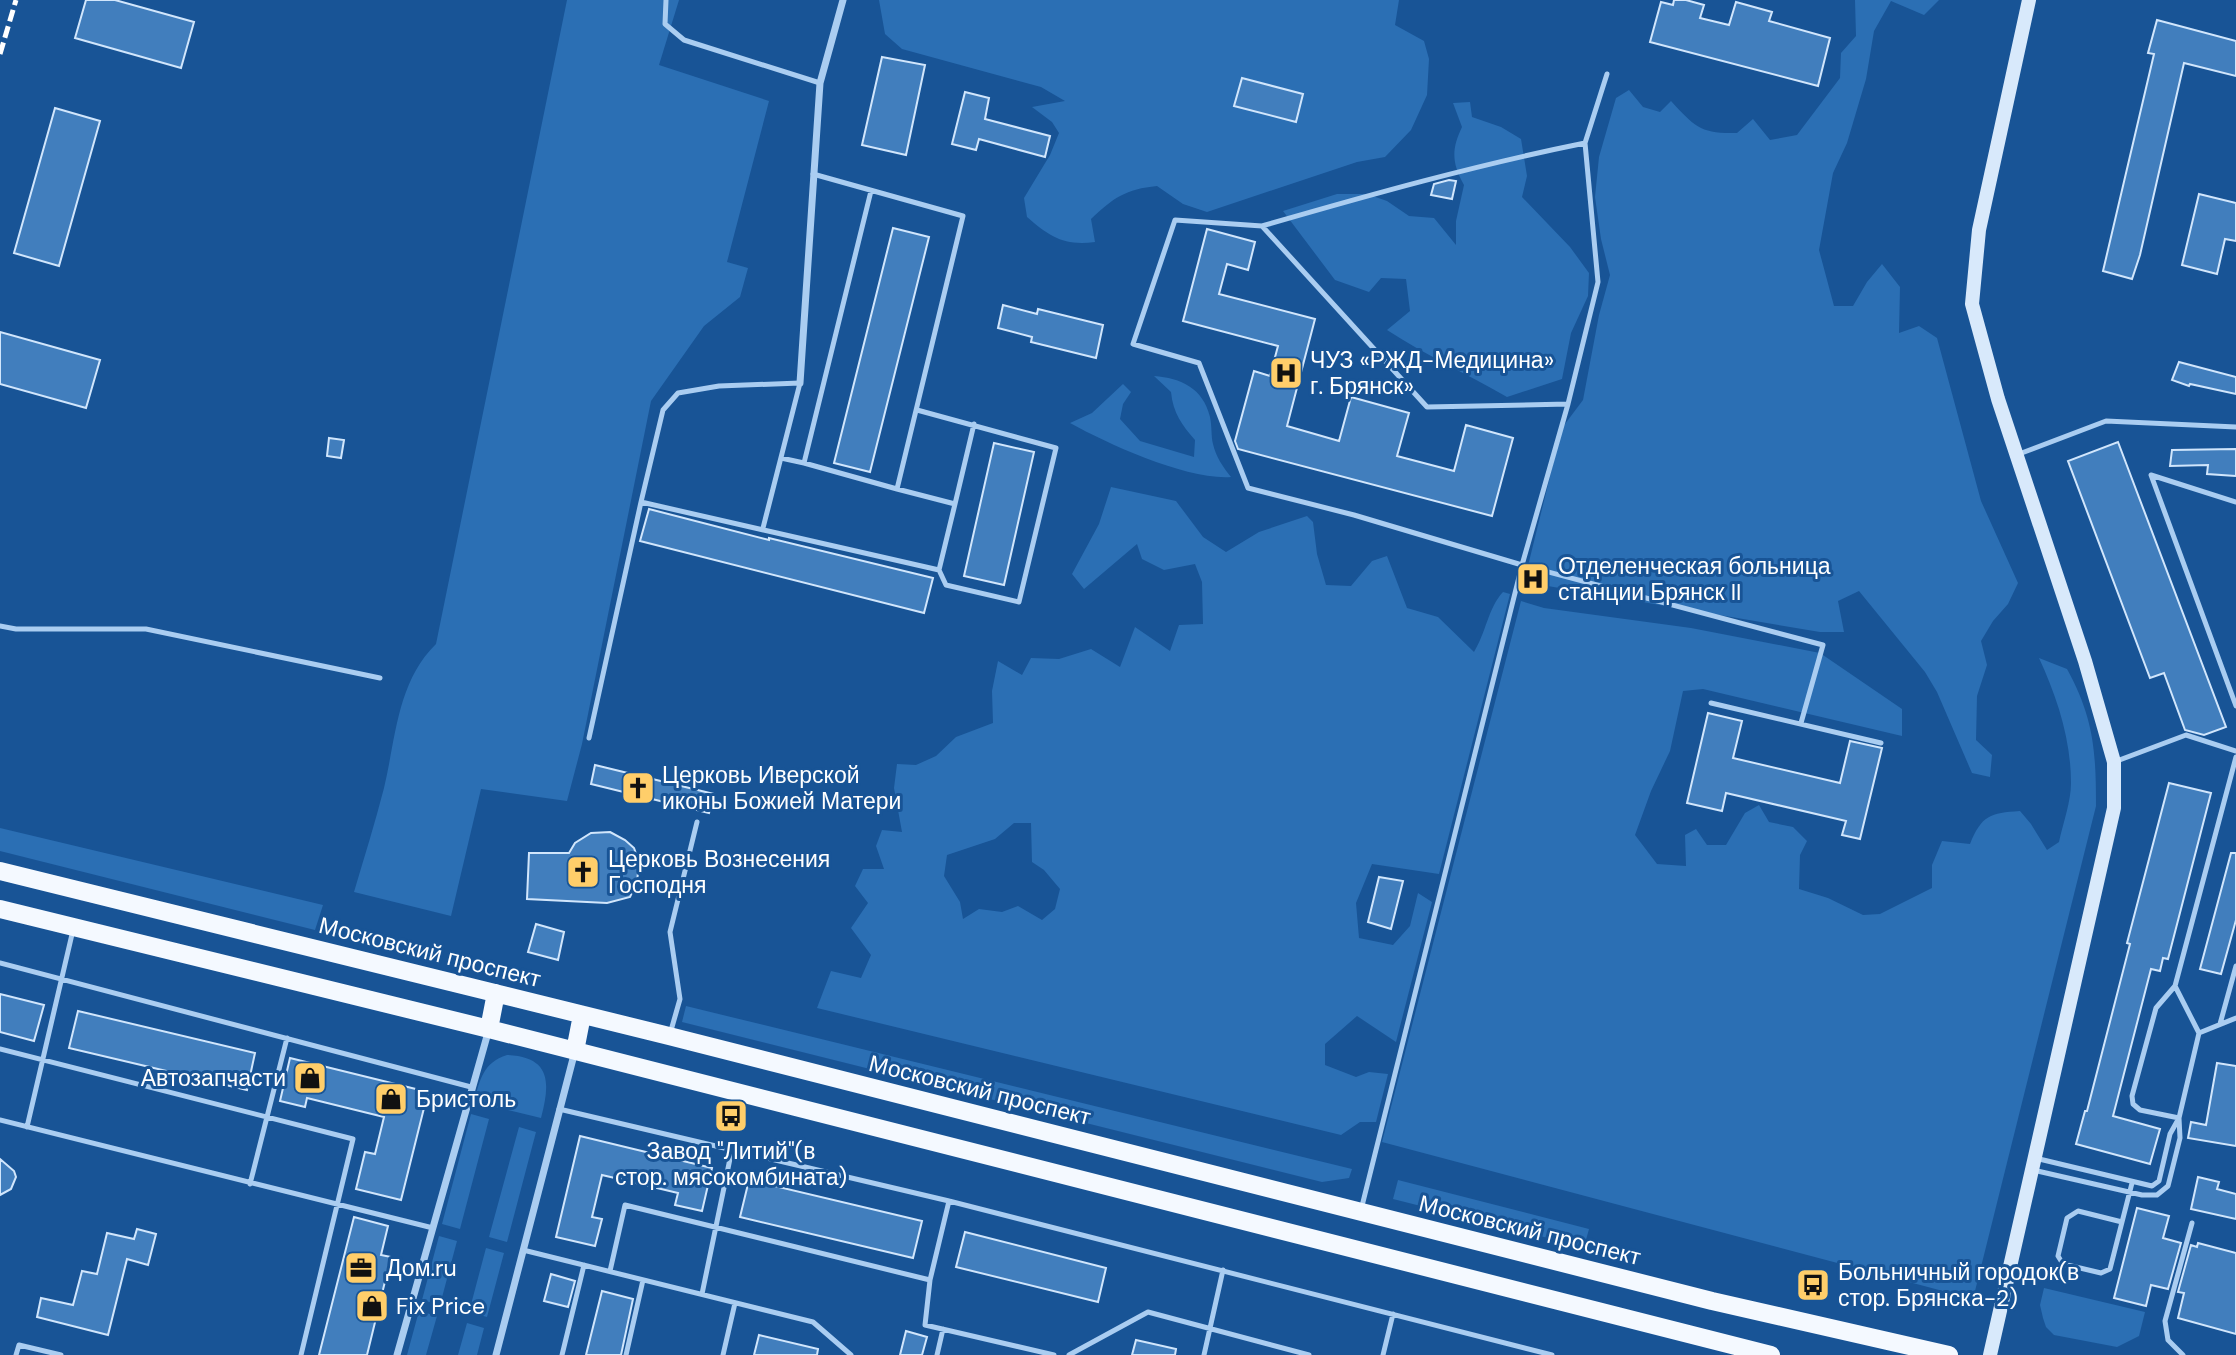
<svg xmlns="http://www.w3.org/2000/svg" width="2236" height="1355" font-family="'DM Sans',sans-serif">
  <style>
    .green { fill: #2b6fb4; fill-rule: evenodd }
    .building { fill: #417ebd; stroke: #d1e6fc; stroke-width: 2 }
    .lines { fill: none; stroke-linecap: round; stroke-linejoin: round }
    .lane { stroke: #aacdf1; stroke-width: 5 }
    .street { stroke: #aacdf1; stroke-width: 7 }
    .secondary { stroke: #d8e9fb; stroke-width: 14 }
    .primary { stroke: #f4f9ff; stroke-width: 18 }
    .rail { stroke: #fff; stroke-width: 5; stroke-dasharray: 12 5; stroke-linecap: butt }
    .labels { text-anchor: middle; dominant-baseline: central; stroke-width: 6; stroke-linejoin: round; paint-order: stroke }
    .poi-label { font-size: 23px; fill: #fff; stroke: #185496; text-anchor: start }
    .street-label { font-size: 23px; fill: #fff; stroke: #185496 }
  </style>
  <rect width="100%" height="100%" fill="#185496"/>
  <path class="green" d="M567,0H679L659,65L769,101L727,262L748,268L740,297L704,326L651,401L582,744L567,801L481,789L451,916L354,892C364,858 375,823 384,788C396,738 397,682 436,644Z
    M879,0H1399L1395,25L1424,41L1429,59L1427,95L1411,130L1385,157L1357,162L1207,212L1183,204L1157,186C1126,189 1113,198 1091,219L1095,242C1064,246 1050,237 1027,217L1024,198L1050,155L1059,133L1052,122L1032,107L1065,101L1041,87L902,49L885,34Z
    M1855,0H1939L1924,15L1891,1L1874,31L1866,79L1847,143L1833,173L1819,250L1834,306H1853L1867,282L1882,264L1900,287L1899,333L1919,326L1937,338L1981,501L2018,583L2008,604L1993,621L1981,641L1987,665L1977,696L1976,740L1992,755L1990,777L1972,773L1937,692L1925,672L1859,591L1838,601L1844,632H1820L1524,582L1562,428L1583,400L1599,315L1610,275L1601,239L1595,197L1599,157L1616,98L1629,90L1643,107L1660,112L1671,101C1695,127 1701,134 1737,133L1753,119L1770,140L1797,135L1840,78L1841,53L1856,36Z
    M1470,102L1472,117L1501,127L1521,139L1527,176L1522,197L1570,247L1589,273L1588,296L1571,333L1562,379L1507,397C1467,374 1425,355 1387,330L1410,311L1406,279L1381,278L1369,292L1335,280L1283,211L1337,194H1367L1387,201L1409,216L1434,218L1456,245V221L1464,185C1452,163 1451,150 1462,127L1453,103Z
    M1154,376C1181,378 1203,388 1210,417C1212,426 1211,436 1213,444C1216,457 1223,467 1231,477C1187,480 1110,445 1070,423L1092,413L1123,384L1131,392L1123,404L1120,419L1140,441L1194,457L1195,440C1182,425 1173,413 1171,392Z
    M1111,487L1176,501L1203,537L1226,552L1259,532L1307,516L1313,522L1317,554L1326,585L1351,586L1372,561L1387,556L1407,608L1438,617L1474,652C1486,633 1488,608 1503,592L1510,594L1439,874L1372,864L1356,903L1359,938L1393,945L1410,926L1418,893L1432,902L1396,1042L1357,1016L1325,1044V1065L1356,1077L1369,1072L1388,1074L1376,1122H1360L1341,1135L817,1008L831,971L861,978L871,955L851,928L868,903L855,886L863,869H884L876,846L882,830L902,832L894,788L897,764L916,765L936,756L956,737L993,723L992,691L998,661L1022,675L1031,658L1059,659L1091,649L1120,667L1135,627L1170,651L1179,625L1203,624L1202,582L1195,564L1164,570L1142,559L1137,544L1084,589L1072,574L1099,524ZM1014,823H1031L1032,862L1044,870L1060,889L1055,909L1042,920L1018,906L1002,912L979,909L963,919L960,902L944,876L947,855L995,839Z
    M1521,601L1544,608L1691,628L1820,653L1902,709V736L1703,689L1683,691L1670,751L1651,791L1635,835L1657,864L1686,866L1685,835L1696,829L1707,845H1726L1745,813L1759,805L1769,822L1793,827L1807,841L1800,855L1799,889L1828,898L1863,915L1880,914L1932,888V865L1942,841L1970,844C1982,815 1990,813 2020,811L2031,824L2047,850L2059,842C2063,823 2071,802 2071,783C2071,739 2057,697 2039,658L2067,669C2094,718 2096,752 2096,806L1973,1299L1382,1142Z
    M0,828L323,905L315,930L0,851Z
    M686,1006L1352,1169L1349,1178L1322,1182L682,1022Z
    M507,1055C552,1057 550,1084 541,1118L474,1102C480,1079 483,1063 507,1055Z
    M471,1114L489,1119L460,1229L442,1224Z
    M519,1127L536,1132L507,1242L489,1237Z
    M1398,1180L1589,1229L1584,1247L1393,1199Z
    M439,1236L457,1241L440,1305L422,1300Z
    M486,1248L504,1253L487,1317L469,1312Z
    M2044,1288L2145,1312L2139,1336L2117,1347L2054,1335L2046,1327L2043,1318L2040,1305Z
    M419,1311L437,1316L426,1355H407Z
    M467,1323L484,1328L477,1355H458Z"/>
  <path class="building" d="M86,0H115L194,22L181,68L75,38Z
    M1674,0H1686L1704,5L1700,18L1729,25L1736,2L1772,12L1769,21L1830,38L1818,86L1650,42L1661,2L1673,5Z
    M2157,20L2236,41V76L2184,63L2140,255L2132,279L2103,271L2154,54L2148,53Z
    M882,57L925,65L906,155L862,145Z
    M1242,78L1303,94L1296,122L1234,106Z
    M965,92L989,98L985,119L1050,136L1045,157L979,139L976,150L952,144Z
    M55,108L100,121L59,266L14,253Z
    M1449,180L1456,181L1452,199L1431,195L1434,184Z
    M2199,194L2236,203V241L2225,239L2217,274L2182,265Z
    M893,228L929,237L870,472L834,463Z
    M1207,229L1255,242L1248,270L1227,264L1219,294L1315,319L1287,426L1339,441L1351,397L1409,413L1397,456L1454,471L1466,425L1513,438L1492,516L1238,449L1235,441L1254,371L1270,376L1278,346L1183,321Z
    M1003,305L1037,314L1038,309L1103,325L1096,358L1031,342L1032,337L998,328Z
    M0,332L100,360L86,408L0,384Z
    M2179,362L2236,377V394L2190,384L2189,386L2172,380Z
    M329,438L344,440L341,458L327,456Z
    M2118,442L2226,727L2204,735L2185,730L2164,673L2150,678L2068,461Z
    M994,443L1034,452L1004,585L964,576Z
    M2236,449V476L2207,474L2208,465L2170,466L2172,450Z
    M649,509L769,540V538L933,578L924,613L640,541Z
    M1708,713L1742,721L1733,758L1840,783L1850,741L1882,748L1860,839L1842,835L1846,821L1726,793L1722,811L1687,803Z
    M595,765L714,794L709,813L591,784Z
    M2169,783L2211,793L2168,959L2163,958L2160,971L2151,969L2113,1116L2160,1129L2150,1164L2076,1144L2085,1111H2087L2130,944L2127,943Z
    M610,832L625,840L634,848L639,862L637,882L630,897L607,903L527,899L529,853H569L575,843L591,833Z
    M2231,853H2236V920L2221,974L2200,969Z
    M1379,877L1403,881L1391,929L1368,922Z
    M536,924L564,932L558,960L528,952Z
    M0,994L44,1005L34,1041L0,1032Z
    M78,1011L255,1053L247,1090L69,1048Z
    M290,1058L428,1092L401,1200L356,1189L365,1152L375,1154L384,1117L307,1098L305,1107L280,1101Z
    M2217,1063L2236,1066V1146L2188,1138L2191,1122L2206,1125Z
    M580,1136L712,1168L702,1211L675,1205L678,1193L602,1175L592,1217L602,1219L595,1246L556,1237Z
    M0,1159L14,1171L16,1177L11,1189L0,1195Z
    M2198,1177L2219,1182L2217,1189L2236,1194V1219L2191,1209Z
    M749,1180L922,1221L913,1258L740,1217Z
    M2137,1208L2169,1216L2163,1238L2181,1243L2168,1289L2151,1285L2146,1306L2114,1298Z
    M354,1217L388,1226L381,1255L391,1257L367,1355H319Z
    M137,1229L156,1234L148,1265L127,1259L108,1335L37,1317L41,1298L73,1305L82,1271L97,1274L107,1233L134,1239Z
    M965,1232L1106,1268L1098,1302L956,1267Z
    M2198,1243L2236,1253V1334L2178,1318L2184,1293L2178,1292L2191,1245L2197,1247Z
    M551,1274L575,1281L568,1307L544,1301Z
    M602,1291L633,1299L621,1355H586Z
    M906,1331L927,1337L922,1355H900Z
    M759,1335L818,1349L817,1355H754Z
    M1136,1340L1176,1349L1175,1355H1132Z"/>
  <g class="lines">
    <path class="lane" d="M666,0L665,24L684,40L820,83
      M1262,226C1369,195 1476,165 1585,143
      M1568,404L1427,407L1262,226L1175,220L1133,344L1199,363L1248,488L1354,515L1522,565L1823,645L1801,723
      M2019,454L2106,421L2236,427
      M781,458L804,463L871,191
      M804,463L897,489L963,216L813,174
      M897,489L955,504L974,424
      M2236,502L2151,475L2236,706
      M763,528L800,383L719,386L678,393L663,410L641,502L939,570L946,585L1019,602L1056,448L917,410
      M939,570L955,504
      M0,626L16,629H146L380,678
      M1711,703L1881,743
      M589,738L641,502
      M2114,762L2186,735L2236,751
      M0,963L471,1087
      M2175,986L2156,1008L2132,1096L2133,1104L2140,1110L2179,1118
      M2220,1024L2236,966
      M2199,1033L2236,1018
      M670,1034L680,999L670,932L697,822
      M0,1049L353,1139L301,1355
      M559,1109L949,1201L1552,1355
      M0,1120L433,1228
      M27,1127L73,930
      M2035,1158L2152,1186L2159,1181L2170,1134L2179,1118
      M2033,1170L2142,1195H2157L2168,1186L2180,1138L2179,1118L2199,1033L2175,986L2236,757
      M250,1184L287,1038
      M949,1201L930,1280L925,1325L1054,1355
      M1361,1210L1522,565L1568,404L1598,282L1585,143L1607,74
      M2122,1222L2078,1211L2067,1218L2058,1256L2063,1264L2101,1273L2110,1269L2132,1183
      M523,1250L813,1322L851,1355
      M610,1271L625,1205L930,1280
      M702,1294L732,1149
      M16,1355L19,1345L61,1355
      M562,1355L584,1265
      M626,1355L643,1280
      M723,1355L735,1303
      M937,1355L943,1329
      M1069,1355L1148,1312L1309,1355
      M1204,1355L1223,1270
      M1383,1355L1393,1314
      M2183,1355L2168,1340L2165,1321L2192,1223"/>
    <path class="street" d="M800,383L820,83L843,0
      M397,1355L489,1029
      M496,1355L575,1051"/>
    <path class="secondary" d="M1990,1355L2114,808V762L2085,661L1998,399L1972,304L1979,230L2029,0"/>
    <path class="primary" d="M0,871L669,1036L1712,1301L1949,1355
      M0,909L489,1029L1771,1355
      M489,1029L496,993
      M575,1051L582,1015"/>
    <path class="rail" d="M0,54L16,0"/>
  </g>
  <defs>
    <symbol id="hospital-square" viewBox="-11 -11 22 22"><rect x="-9" y="-9" width="18" height="18" rx="4" fill="#ffce6a" stroke="#185496"/><path d="M-5-5h3v3.5h4V-5h3V5h-3V1.5h-4V5h-3Z" fill="#111"/></symbol>
    <symbol id="church-square" viewBox="-11 -11 22 22"><rect x="-9" y="-9" width="18" height="18" rx="4" fill="#ffce6a" stroke="#185496"/><path d="M-1.2-6h2.4v3.5h3.3v2.4h-3.3V6h-2.4V-.1h-3.3v-2.4h3.3Z" fill="#111"/></symbol>
    <symbol id="shop-square" viewBox="-11 -11 22 22"><rect x="-9" y="-9" width="18" height="18" rx="4" fill="#ffce6a" stroke="#185496"/><path d="M-5-2.5h2.3a2.7 3.5 0 0 1 5.4 0H5L5.5 6h-11ZM-1.5-2.5h3a1.5 2.3 0 0 0-3 0Z" fill="#111"/></symbol>
    <symbol id="bus-square" viewBox="-11 -11 22 22"><rect x="-9" y="-9" width="18" height="18" rx="4" fill="#ffce6a" stroke="#185496"/><path d="M-5-6H5V4H4V6H2V4H-2V6H-4V4H-5ZM-3.5-4V0h7V-4ZM-3.5 1.2v1.5H-2V1.2ZM2 1.2v1.5H3.5V1.2Z" fill="#111"/></symbol>
    <symbol id="office-square" viewBox="-11 -11 22 22"><rect x="-9" y="-9" width="18" height="18" rx="4" fill="#ffce6a" stroke="#185496"/><path d="M-6-3h4V-5.5h4V-3h4V5H-6ZM-1-4.5V-3h2v-1.5ZM-6 0V1H6V0Z" fill="#111"/></symbol>
  </defs>
  <g fill-rule="evenodd">
    <use href="#hospital-square" x="1267" y="354" width="38" height="38"/>
    <use href="#hospital-square" x="1514" y="560" width="38" height="38"/>
    <use href="#church-square" x="619" y="769" width="38" height="38"/>
    <use href="#church-square" x="564" y="853" width="38" height="38"/>
    <use href="#shop-square" x="291" y="1059" width="38" height="38"/>
    <use href="#shop-square" x="372" y="1080" width="38" height="38"/>
    <use href="#bus-square" x="712" y="1097" width="38" height="38"/>
    <use href="#office-square" x="342" y="1249" width="38" height="38"/>
    <use href="#bus-square" x="1794" y="1266" width="38" height="38"/>
    <use href="#shop-square" x="353" y="1287" width="38" height="38"/>
  </g>
  <g class="labels">
    <g class="poi-label">
      <text x="1310" y="360">ЧУЗ «РЖД-Медицина»<tspan x="1310" dy="26">г. Брянск»</tspan></text>
      <text x="1558" y="566">Отделенческая больница<tspan x="1558" dy="26">станции Брянск II</tspan></text>
      <text x="662" y="775">Церковь Иверской<tspan x="662" dy="26">иконы Божией Матери</tspan></text>
      <text x="608" y="859">Церковь Вознесения<tspan x="608" dy="26">Господня</tspan></text>
      <text x="286" y="1078" text-anchor="end">Автозапчасти</text>
      <text x="416" y="1099">Бристоль</text>
      <text x="731" y="1151" text-anchor="middle">Завод "Литий"(в<tspan x="731" dy="26">стор. мясокомбината)</tspan></text>
      <text x="386" y="1268">Дом.ru</text>
      <text x="1838" y="1272">Больничный городок(в<tspan x="1838" dy="26">стор. Брянска-2)</tspan></text>
      <text x="396" y="1306">Fix Price</text>
    </g>
    <g class="street-label">
      <text transform="translate(430 952) rotate(14)">Московский проспект</text>
      <text transform="translate(980 1090) rotate(14)">Московский проспект</text>
      <text transform="translate(1530 1230) rotate(14)">Московский проспект</text>
    </g>
  </g>
</svg>
